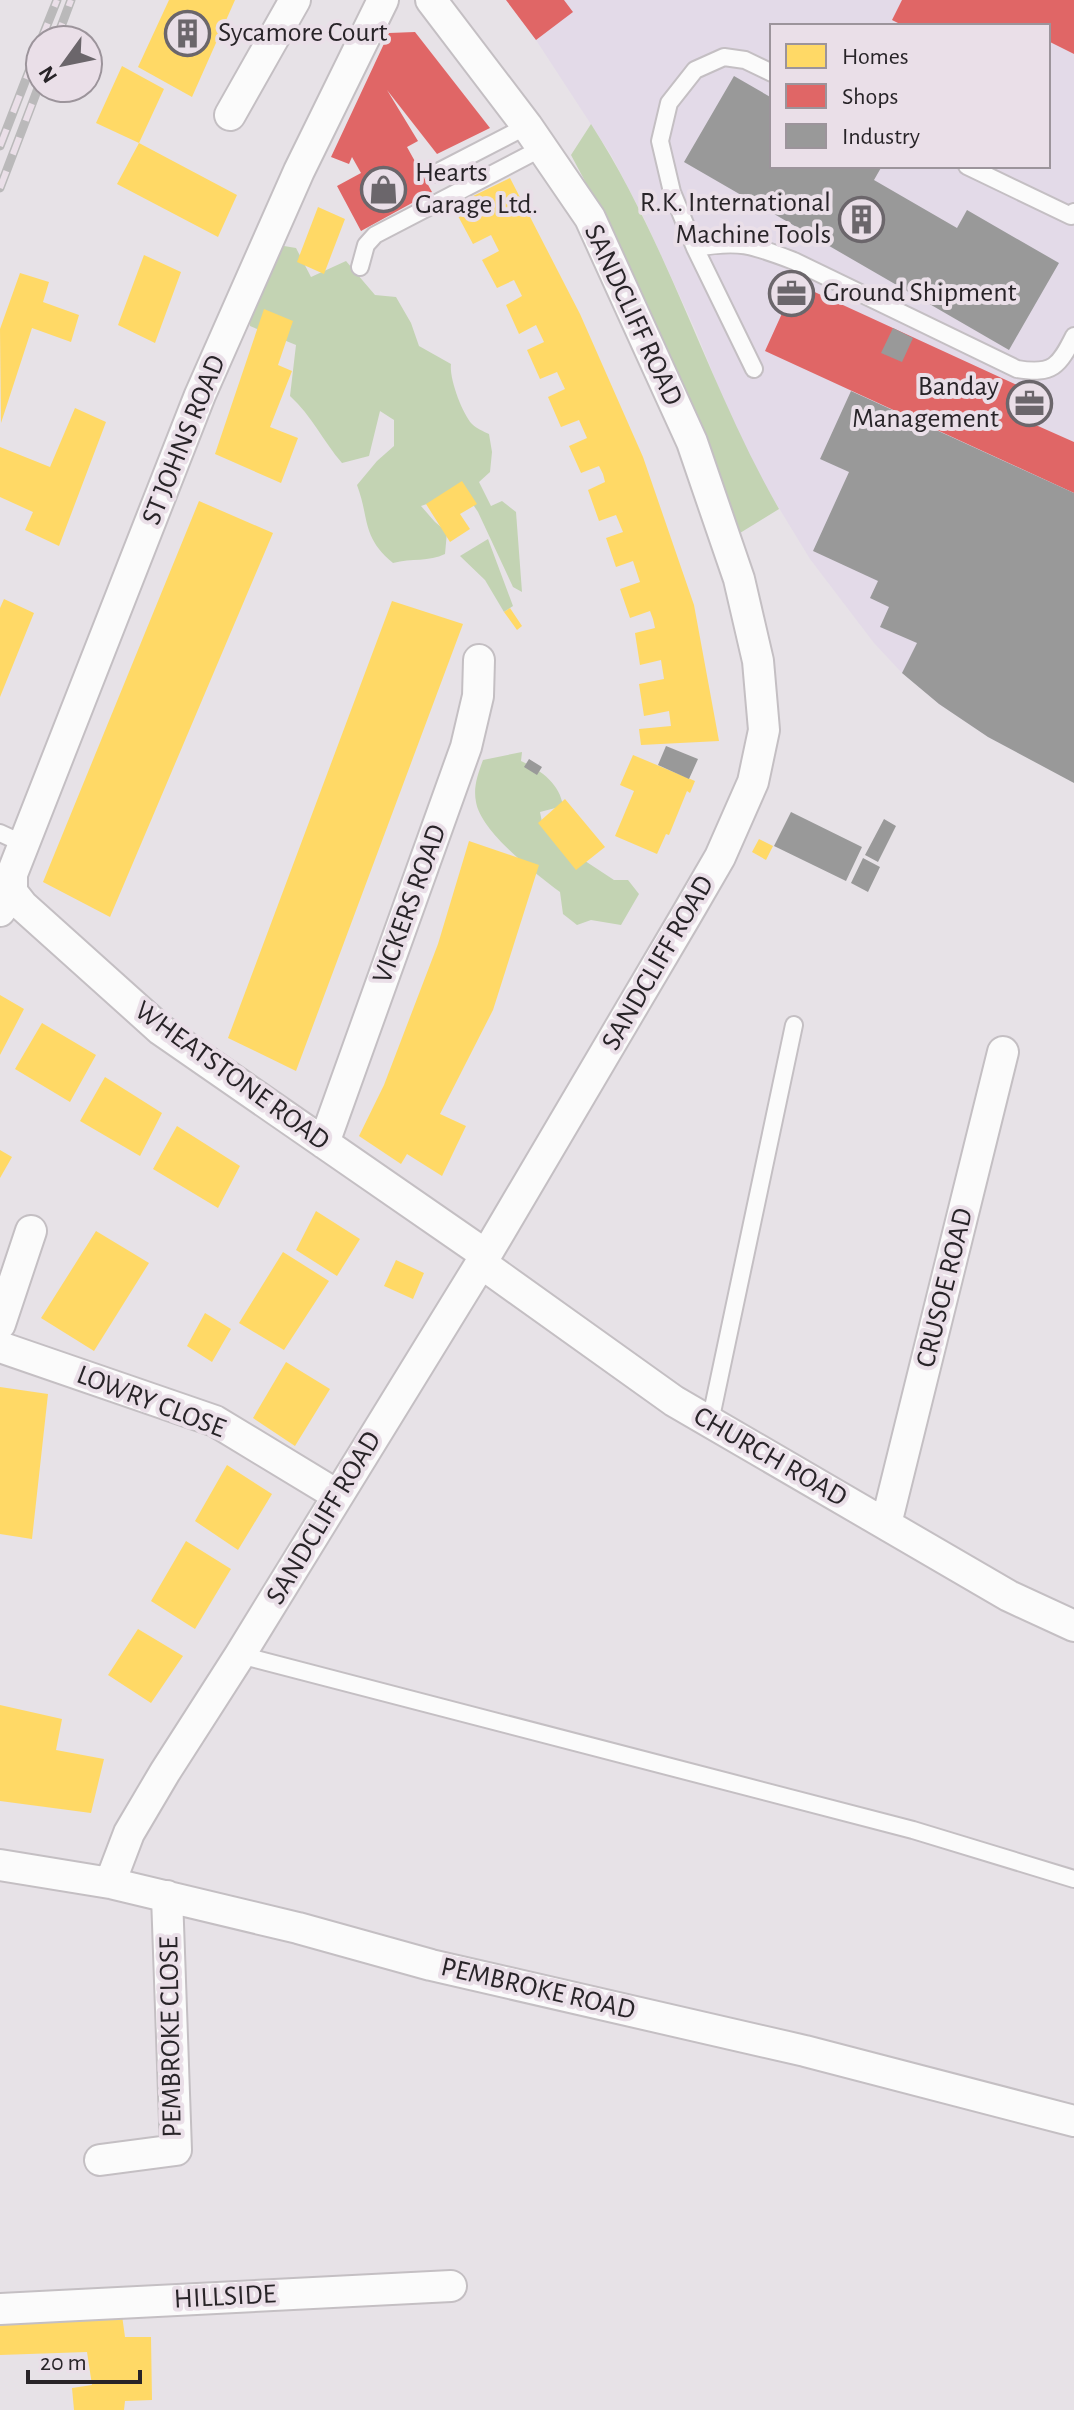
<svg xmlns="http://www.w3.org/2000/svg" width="1074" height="2410" font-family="'Alegreya Sans',sans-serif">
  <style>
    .industrial { fill: #e3dae8; fill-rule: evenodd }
    .green { fill: #c3d3b3 }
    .homes { fill: #ffd966 }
    .shops { fill: #e06666 }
    .industry { fill: #999 }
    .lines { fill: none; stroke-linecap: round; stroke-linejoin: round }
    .service-casing { stroke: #c4bfc3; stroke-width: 20 }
    .minor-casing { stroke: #c4bfc3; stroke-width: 34 }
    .service { stroke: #fbfbfb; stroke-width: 16 }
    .minor { stroke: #fbfbfb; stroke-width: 30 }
    .rail-casing { stroke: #bab9ba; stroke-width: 9 }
    .rail { stroke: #eadfe8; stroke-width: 6; stroke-dasharray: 18; stroke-linecap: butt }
    .labels { text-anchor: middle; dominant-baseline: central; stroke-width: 8; stroke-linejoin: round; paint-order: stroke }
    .poi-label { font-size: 28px; fill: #282428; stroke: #eadfe8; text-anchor: start }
    .street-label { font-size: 28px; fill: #282428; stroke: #eadfe8 }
  </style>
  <rect width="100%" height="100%" fill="#e7e2e7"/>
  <path class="industrial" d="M506,0H1074V782L988,737L939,704L902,673L874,643L810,559L757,472L731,418L695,329L644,218L611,155L536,40ZM772,26H1048V166H772Z"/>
  <path class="green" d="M591,124C669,245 708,385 779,509L740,533L619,245L571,155Z
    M278,245L296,248L311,277L346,261L375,295L396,297L411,323L419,346L451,364C449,378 462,413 472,424C477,429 483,431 489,434L492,452L490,472L479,482L491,506L502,501L516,512L522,592L513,587L478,512L464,491L421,506L435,522L447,532L445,554C429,562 412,558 393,563C361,536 370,520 357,485L377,461L394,446V420L380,411L369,456L342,463C323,441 312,416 290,396L296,345L250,326V301Z
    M488,539L513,606L504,612L485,580L460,556Z
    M522,752L521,761C541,770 560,784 563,806L540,812L543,827L576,855L614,880H628L639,894L621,925L591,920L577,925L563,914L560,892C536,874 481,832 476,802C473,787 478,774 483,760Z"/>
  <path class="homes" d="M169,0H235L192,97L138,67Z
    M122,66L164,89L139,143L237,195L218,237L117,184L139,143L96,123Z
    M510,178L580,314L643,457L694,605L719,741L641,745L639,729L671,726L669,711L644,716L639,684L664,679L661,660L640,665L635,633L655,628L653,619L650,611L630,618L620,589L640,582L633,561L616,567L606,538L623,532L616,515L599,521L588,490L605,482L603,474L599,466L581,473L569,446L587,438L579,420L561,427L548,397L565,389L557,372L540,379L527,350L544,342L536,325L519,334L506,305L522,296L514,280L497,288L482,260L499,251L491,235L473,244L458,216L475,207L471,197Z
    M318,207L345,219L324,274L297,262Z
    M144,255L181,272L155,343L118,325Z
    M20,273L49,282L43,302L79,315L71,342L32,328L1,423L0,329Z
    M264,309L293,321L278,365L292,371L270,427L298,438L281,483L215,454Z
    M75,408L106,422L59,546L25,530L33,512L0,497V447L50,467Z
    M462,481L477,504L460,514L470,529L450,542L426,504Z
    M199,501L273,533L110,917L43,882Z
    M4,599L34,613L0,697V608Z
    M392,601L463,624L296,1071L228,1038Z
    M510,608L522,626L517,630L504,612Z
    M633,755L695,781L690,793L687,791L669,835L666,834L657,854L615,836L634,791L620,785Z
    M565,799L605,847L576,870L538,823Z
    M759,839L773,846L766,860L752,852Z
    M469,841L539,865L493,1010L440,1114L466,1126L442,1176L407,1154L401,1164L359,1136L384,1085L438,944Z
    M0,995L24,1009L0,1055Z
    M42,1023L96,1055L70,1102L15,1069Z
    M105,1077L162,1113L140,1156L80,1121Z
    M177,1126L240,1166L218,1208L153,1169Z
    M0,1150L12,1157L0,1178Z
    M316,1211L360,1239L337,1276L296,1250Z
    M96,1231L149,1263L94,1351L41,1318Z
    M283,1252L329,1281L284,1350L239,1323Z
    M396,1260L424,1273L413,1299L384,1286Z
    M205,1313L231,1329L212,1362L187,1346Z
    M286,1362L330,1389L295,1446L253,1418Z
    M0,1387L48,1394L32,1539L0,1534Z
    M227,1465L272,1494L238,1550L195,1521Z
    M186,1541L231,1569L195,1629L151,1601Z
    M138,1629L183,1656L151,1703L108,1675Z
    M0,1705L62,1719L56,1750L104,1759L91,1813L0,1801Z
    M121,2308L125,2337H151L152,2400L125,2401L124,2410H74L72,2388L92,2385L87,2352L0,2355V2315Z"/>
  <path class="shops" d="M506,0H564L573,12L536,40Z
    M902,0H1074V54L1048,41V26H904L892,20Z
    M415,32L490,128L437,154L387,90L418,141L407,147L432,192L361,231L337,186L361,173L352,157L349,164L331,157L389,33Z
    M782,277L1041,396L1029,422L1074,442V493L765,351L784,309L770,304Z"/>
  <path class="industry" d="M734,76L772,98V166H882L874,180L957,228L967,210L1059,263L1009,350L684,162Z
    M893,328L913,338L902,362L881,353Z
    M851,391L1074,493V783L988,737L939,704L902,673L917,643L880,627L889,607L870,598L878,581L813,551L849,472L820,459Z
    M666,746L698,759L689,779L658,765Z
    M529,759L542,767L537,775L524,767Z
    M791,812L862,847L846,881L774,846Z
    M884,819L896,826L878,862L865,855Z
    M863,858L880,867L868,892L851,883Z"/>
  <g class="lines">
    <defs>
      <path id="service" d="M967,166L1071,216L1074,212
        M434,174L527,126
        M695,248C740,240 752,245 794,261L1017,369C1053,375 1059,366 1074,336
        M360,267L366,245L375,235L542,148
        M754,369L695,248L672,192L660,141L669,103L695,70L724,57L745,60L772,73
        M0,833L24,844
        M710,1422L794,1025
        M240,1655L913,1830L1074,1879"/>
      <path id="minor" d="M230,115L295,0
        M12,892L23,906L161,1030L486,1255
        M0,911L12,892V874L200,395L299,171L383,0
        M324,1143L466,747L478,696L479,660
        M481,1263L674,1401L1009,1596L1074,1626
        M0,1324L31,1231
        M0,1347L215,1421L337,1495
        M886,1524L1003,1052
        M0,1865L110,1883L298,1928L431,1965L805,2051L1074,2121
        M110,1883L129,1833L165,1772L240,1655L486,1255L687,914L720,857L753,782L764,730L758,661L739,579L692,442L590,218L527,126L431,0
        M100,2160L176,2150L167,1896
        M0,2309L451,2286"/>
    </defs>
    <use href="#service" class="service-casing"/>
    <use href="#minor" class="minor-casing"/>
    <use href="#service" class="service"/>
    <use href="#minor" class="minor"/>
    <defs>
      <path id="rail" d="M41,40L57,0
        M56,40L71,0
        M0,146L40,43
        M0,188L40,83"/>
    </defs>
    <use href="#rail" class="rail-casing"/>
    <use href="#rail" class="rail"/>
  </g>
  <defs>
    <symbol id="building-ring" viewBox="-11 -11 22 22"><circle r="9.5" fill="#eadfe8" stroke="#6b666b" stroke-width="1.5"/><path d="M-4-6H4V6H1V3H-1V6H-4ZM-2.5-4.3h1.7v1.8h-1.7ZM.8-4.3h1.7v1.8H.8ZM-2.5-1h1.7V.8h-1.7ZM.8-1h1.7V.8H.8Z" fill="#6b666b"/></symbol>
    <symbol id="shop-ring" viewBox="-11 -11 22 22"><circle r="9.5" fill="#eadfe8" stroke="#6b666b" stroke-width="1.5"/><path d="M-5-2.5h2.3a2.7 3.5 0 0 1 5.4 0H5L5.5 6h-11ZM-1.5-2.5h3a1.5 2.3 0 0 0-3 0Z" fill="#6b666b"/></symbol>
    <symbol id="office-ring" viewBox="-11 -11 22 22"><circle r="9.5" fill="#eadfe8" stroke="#6b666b" stroke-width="1.5"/><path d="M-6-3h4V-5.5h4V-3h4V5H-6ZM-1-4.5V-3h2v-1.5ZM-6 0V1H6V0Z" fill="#6b666b"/></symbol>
  </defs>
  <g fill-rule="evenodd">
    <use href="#building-ring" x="162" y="8" width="51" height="51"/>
    <use href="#shop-ring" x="358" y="164" width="51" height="51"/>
    <use href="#building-ring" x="836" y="194" width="51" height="51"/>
    <use href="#office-ring" x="766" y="268" width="51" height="51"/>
    <use href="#office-ring" x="1004" y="378" width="51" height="51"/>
  </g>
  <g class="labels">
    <g class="poi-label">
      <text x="218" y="33">Sycamore Court</text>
      <text x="415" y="173">Hearts<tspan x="415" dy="32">Garage Ltd.</tspan></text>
      <text x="831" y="203" text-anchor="end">R.K. International<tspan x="831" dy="32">Machine Tools</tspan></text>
      <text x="823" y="293">Ground Shipment</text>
      <text x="999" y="387" text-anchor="end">Banday<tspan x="999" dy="32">Management</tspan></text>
    </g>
    <g class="street-label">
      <text transform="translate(633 315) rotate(65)">SANDCLIFF ROAD</text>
      <text transform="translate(184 440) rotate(-68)">ST JOHNS ROAD</text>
      <text transform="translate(410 904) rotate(-70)">VICKERS ROAD</text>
      <text transform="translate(658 963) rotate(-60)">SANDCLIFF ROAD</text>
      <text transform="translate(232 1076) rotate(36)">WHEATSTONE ROAD</text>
      <text transform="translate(945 1288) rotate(-76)">CRUSOE ROAD</text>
      <text transform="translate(151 1402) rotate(21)">LOWRY CLOSE</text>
      <text transform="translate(770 1457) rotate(30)">CHURCH ROAD</text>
      <text transform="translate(324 1518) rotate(-59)">SANDCLIFF ROAD</text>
      <text transform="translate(538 1989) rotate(13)">PEMBROKE ROAD</text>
      <text transform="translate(171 2037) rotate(-91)">PEMBROKE CLOSE</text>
      <text transform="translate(225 2297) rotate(-3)">HILLSIDE</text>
    </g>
  </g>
  <rect x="770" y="24" width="280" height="144" fill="#eadfe8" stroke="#9c949b" stroke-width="2"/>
  <rect x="786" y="44" width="40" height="24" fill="#ffd966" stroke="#9c949b" stroke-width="2"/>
  <text x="842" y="64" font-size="24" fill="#282428">Homes</text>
  <rect x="786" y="84" width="40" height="24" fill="#e06666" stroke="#9c949b" stroke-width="2"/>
  <text x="842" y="104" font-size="24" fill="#282428">Shops</text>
  <rect x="786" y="124" width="40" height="24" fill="#999999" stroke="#9c949b" stroke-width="2"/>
  <text x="842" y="144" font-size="24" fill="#282428">Industry</text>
  <g transform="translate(64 64) rotate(237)"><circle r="38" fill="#eadfe8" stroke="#9c949b" stroke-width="2"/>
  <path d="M0-6L14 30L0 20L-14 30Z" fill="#6b666b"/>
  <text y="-12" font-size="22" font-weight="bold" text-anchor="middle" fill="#282428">N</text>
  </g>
  <path d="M28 2370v12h112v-12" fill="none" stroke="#282428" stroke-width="4"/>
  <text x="40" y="2370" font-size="24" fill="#282428" stroke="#eadfe8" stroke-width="6" paint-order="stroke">20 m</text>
</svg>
